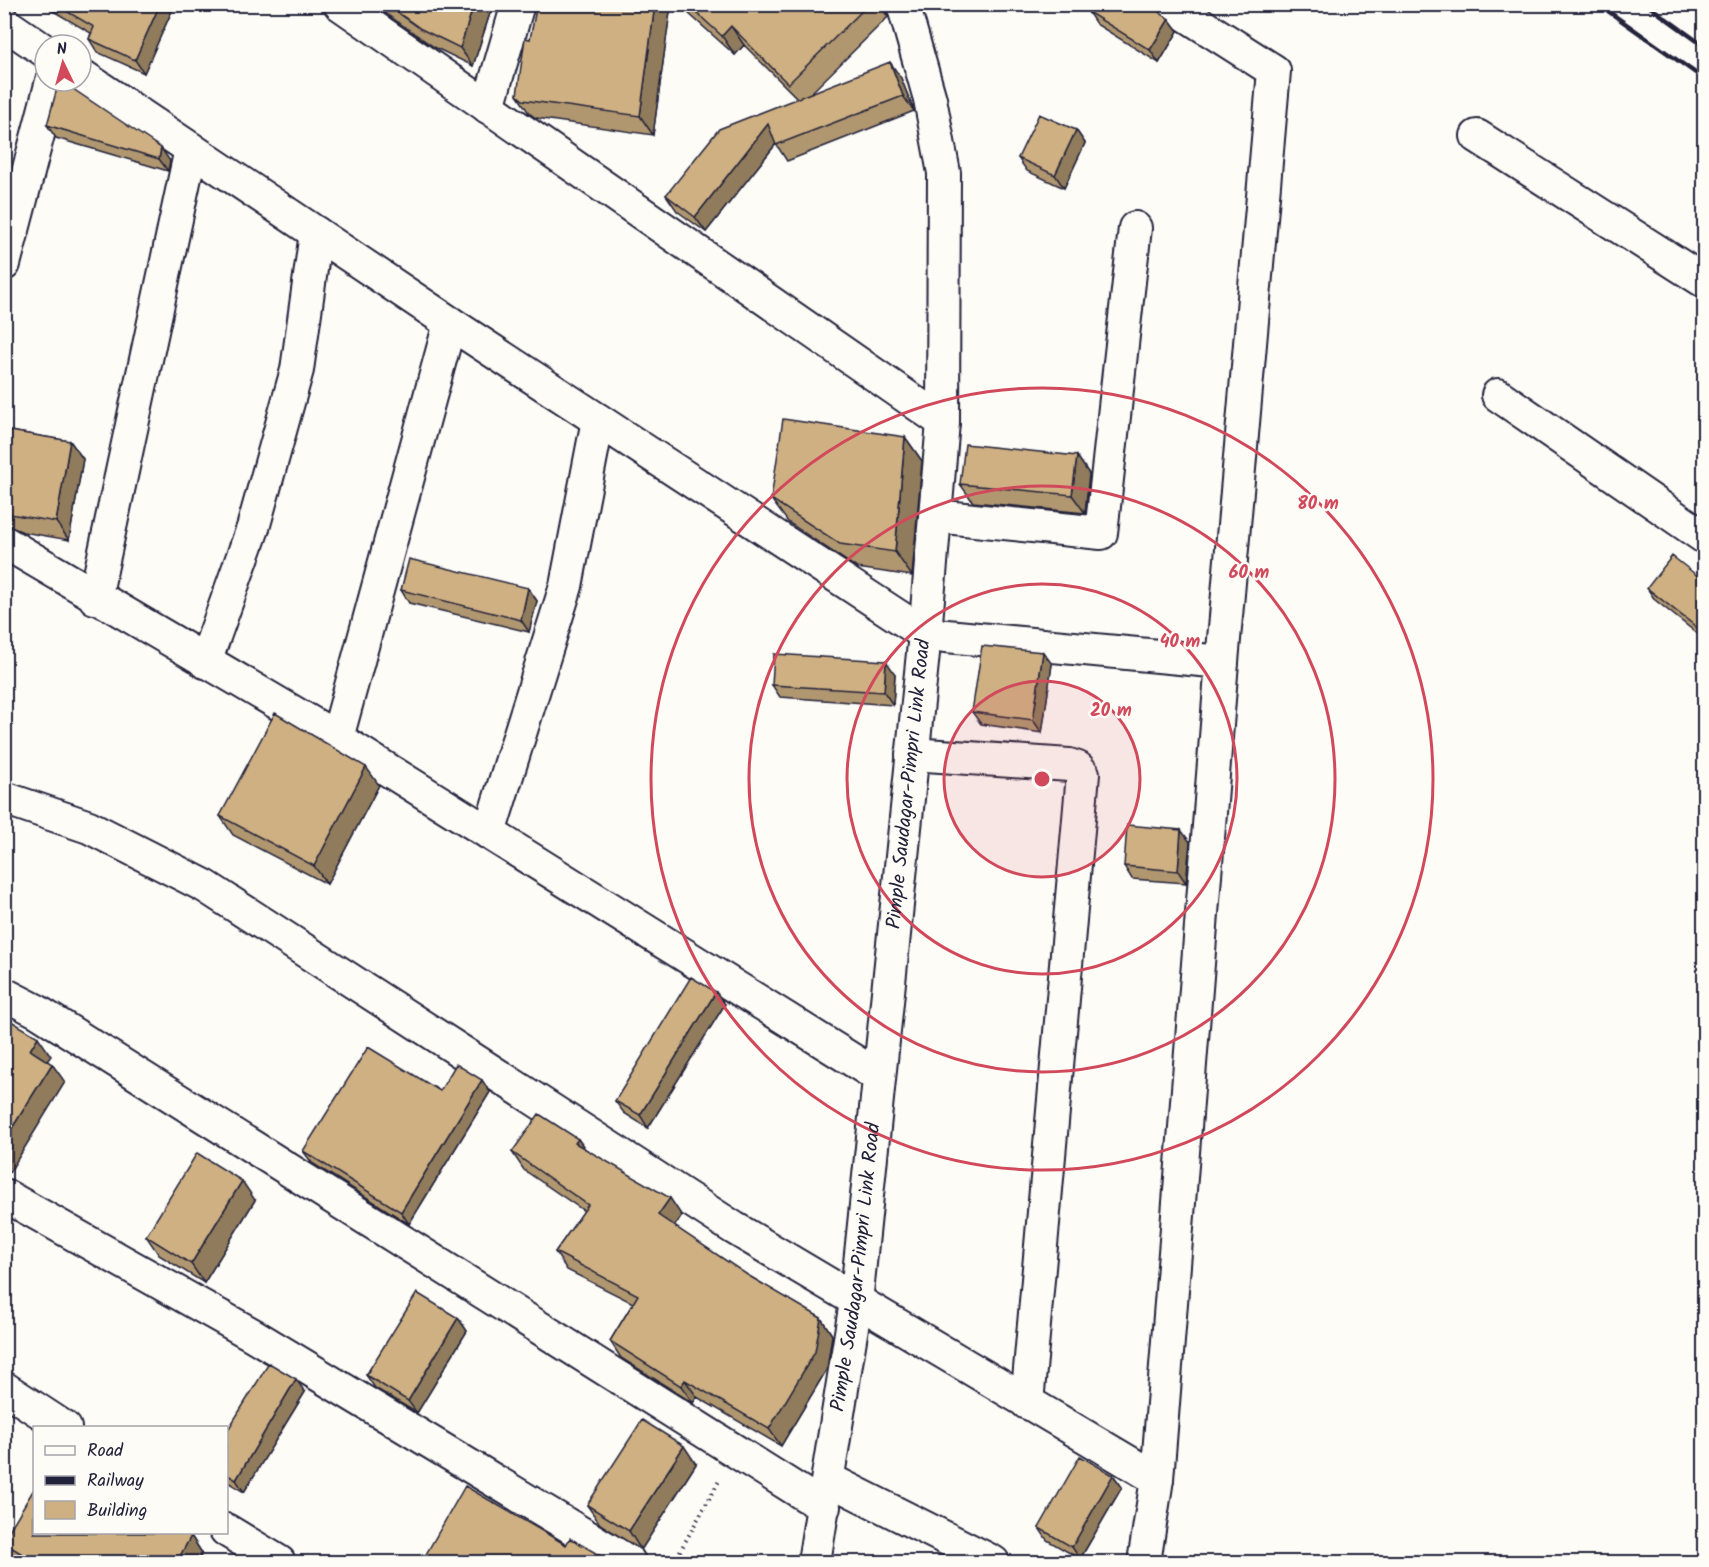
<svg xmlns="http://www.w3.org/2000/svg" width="1709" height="1567" font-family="Kalam,sans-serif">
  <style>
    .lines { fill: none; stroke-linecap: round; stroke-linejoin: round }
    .minor-casing { stroke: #22223b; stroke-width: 36 }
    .path { stroke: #22223b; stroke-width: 4; stroke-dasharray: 1.5 4.5; stroke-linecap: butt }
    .minor { stroke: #fdfcf7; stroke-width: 32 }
    .rail { stroke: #22223b; stroke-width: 4.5 }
    .wall { fill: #b19770; stroke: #22223b; stroke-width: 1.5 }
    .shaded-wall { fill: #907b5b; stroke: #22223b; stroke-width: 1.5 }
    .building { fill: #ceb082; stroke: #22223b; stroke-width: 1.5 }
    .ring { fill: none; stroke: #d1495b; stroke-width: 3 }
    .labels { text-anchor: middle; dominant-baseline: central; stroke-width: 5; stroke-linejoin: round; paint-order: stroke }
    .street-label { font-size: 20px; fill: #22223b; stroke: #fdfcf7 }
    .centre { fill: #d1495b; stroke: #fdfcf7; stroke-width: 3 }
    .ring-label { font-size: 18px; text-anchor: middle; font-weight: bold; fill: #d1495b; stroke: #fdfcf7; stroke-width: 5; stroke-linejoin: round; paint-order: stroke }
  </style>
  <rect width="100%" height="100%" fill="#fdfcf7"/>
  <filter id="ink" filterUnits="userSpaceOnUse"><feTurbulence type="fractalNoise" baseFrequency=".0167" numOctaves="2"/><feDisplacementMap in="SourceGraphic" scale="12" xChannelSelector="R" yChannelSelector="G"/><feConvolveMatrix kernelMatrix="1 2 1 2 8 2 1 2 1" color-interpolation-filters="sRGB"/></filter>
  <g filter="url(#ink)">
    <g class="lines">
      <defs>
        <g id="minor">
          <path d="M340,4L943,422"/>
          <path d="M4,23L45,51"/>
          <path d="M81,75L450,323L925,634L1222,662"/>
          <path d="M488,107L518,4"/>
          <path d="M1477,136L1704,281"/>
          <path d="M4,264L52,81"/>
          <path d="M1498,395L1704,537"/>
          <path d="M935,516L1101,533L1135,228"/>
          <path d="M4,542L337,738L878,1076"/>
          <path d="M95,598L191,149"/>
          <path d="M205,662L253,528L297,370L316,233"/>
          <path d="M337,738L450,323"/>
          <path d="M912,754L1069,765L1078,768L1083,774L1027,1403"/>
          <path d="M4,798L89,827L205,886L734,1228L1157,1479"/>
          <path d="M489,833L566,586L598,420"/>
          <path d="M4,994L37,1011L824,1507"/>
          <path d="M4,1195L253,1335L629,1562"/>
          <path d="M4,1388L65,1428"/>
          <path d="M828,1479L993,1562"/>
          <path d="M226,1530L279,1562"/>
          <path id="s1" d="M814,1562L856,1302L925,634L943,422L944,173L930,99L903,4"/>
          <path d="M1144,1562L1157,1479L1222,662L1274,71L1169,4"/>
        </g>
      </defs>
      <use href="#minor" class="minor-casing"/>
      <path class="path" d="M674,1562L719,1481
        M776,1562L777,1559"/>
      <use href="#minor" class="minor"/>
      <path class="rail" d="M1598,4L1704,79
        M1646,4L1704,46"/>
    </g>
    <path class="wall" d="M41,4H175L144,73L97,52L89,39L91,33Z
      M372,4H493L473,66L434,47Z
      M671,4L653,135L536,118L529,113L517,95L530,39Z
      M680,4H883L886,8L888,17L811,93L901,78L914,111L787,161L776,144L706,232L677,211L666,195L797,98L744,45L735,55L687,12L683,5V7Z
      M1092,4H1150L1153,8L1169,19L1178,31L1159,63L1096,24L1088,12Z
      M47,125L170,161L168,171L56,138Z
      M1076,130L1085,143L1064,188L1027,171L1018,158Z
      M4,430L70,441L83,459L69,540L23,532L4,524Z
      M905,437L922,461L912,576L857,568L788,522L771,499Z
      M1077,456L1089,474L1085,513L973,502L960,484Z
      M1704,581V639L1655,600L1647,588Z
      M528,588L537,601L529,632L409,603L401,590Z
      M1052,664L1042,733L981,724L972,712Z
      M895,674L893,705L780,697L772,685Z
      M379,785L327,884L233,835L220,816Z
      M1190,842L1186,883L1132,879L1124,866Z
      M725,1004L648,1128L624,1113L615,1101Z
      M440,1091L490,1092L409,1224L312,1163L303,1151Z
      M578,1139L585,1149L682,1216L674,1226L749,1276L821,1318L832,1335L827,1369L781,1446L697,1397L693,1403L621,1358L610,1341L633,1303L567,1270L555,1252L584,1211L524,1170L512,1152Z
      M255,1200L204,1283L159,1255L146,1236Z
      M458,1318L467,1331L417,1413L375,1388L366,1375Z
      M305,1392L244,1492L226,1481V1433Z
      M696,1464L641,1550L600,1524L587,1505Z
      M1113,1475L1122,1487L1080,1559L1047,1540L1039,1528Z
      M191,1536L202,1553L197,1563H21L14,1559L4,1545V1539Z"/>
    <path class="shaded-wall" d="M160,4H175L144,73L135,60Z
      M474,4H493L473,66L460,48Z
      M655,4H671L653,135L640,116Z
      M879,4H883L886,8L888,17Z
      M1169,19L1178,31L1159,63L1150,50Z
      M731,26L744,45L735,55L722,36Z
      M890,62L901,78L914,111L903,96Z
      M768,124L779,140L706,232L695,217Z
      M1076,130L1085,143L1064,188L1055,175Z
      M161,148L170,161L168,171L159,159Z
      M905,437L922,461L912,576L895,552Z
      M70,441L83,459L69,540L56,522Z
      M1077,456L1089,474L1085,513L1072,495Z
      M528,588L537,601L529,632L521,620Z
      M1043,652L1052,664L1042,733L1033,720Z
      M886,661L895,674L893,705L884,692Z
      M366,767L379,785L327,884L314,866Z
      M1181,830L1190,842L1186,883L1178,871Z
      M716,992L725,1004L648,1128L640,1115Z
      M38,1037L51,1056L42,1068L30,1050Z
      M52,1064L65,1082L6,1178L4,1175V1141Z
      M482,1080L490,1092L409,1224L401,1212Z
      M578,1139L590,1156L575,1143Z
      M242,1181L255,1200L204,1283L191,1264Z
      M670,1198L682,1216L670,1232L658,1215Z
      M458,1318L467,1331L417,1413L408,1401Z
      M821,1318L832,1335L827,1369L781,1446L769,1429Z
      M296,1379L305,1392L244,1492L236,1480Z
      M685,1380L697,1397L693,1403L681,1386Z
      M684,1446L696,1464L641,1550L629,1531Z
      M1113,1475L1122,1487L1080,1559L1072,1547Z
      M191,1536L202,1553L197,1563H176Z"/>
    <path class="building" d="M54,4H160L135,60L89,39L94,27Z
      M386,4H474L460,48L421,29Z
      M537,4H655L640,116L523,100L517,95L525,38L530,39Z
      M687,4H869L788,84L731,26L722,36Z
      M1092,4H1149L1150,6L1169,19L1150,50L1088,12Z
      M890,62L903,96L776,145L768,124L695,217L666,195L719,129Z
      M59,81H61L161,148L159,159L47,125Z
      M1039,114L1076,130L1055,175L1018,158Z
      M783,419L905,437L895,552L840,544L771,499Z
      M4,430L70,441L56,522L10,514L4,511Z
      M965,444L1077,456L1072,495L960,484Z
      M1672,556L1704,581V633L1647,588Z
      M409,559L528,588L521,620L401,590Z
      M982,646L1043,652L1033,720L972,712Z
      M774,654L886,661L884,692L772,685Z
      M275,713L366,767L314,866L220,816Z
      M1127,825L1181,830L1178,871L1124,866Z
      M691,977L716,992L640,1115L615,1101Z
      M6,1018L38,1037L30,1050L52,1064L4,1141V1020Z
      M368,1047L440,1091L456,1064L482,1080L401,1212L303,1151Z
      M539,1114L578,1139L575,1143L670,1198L658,1215L749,1276L821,1318L815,1352L769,1429L685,1380L681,1386L610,1341L638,1295L555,1252L588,1205L512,1152Z
      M197,1153L242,1181L191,1264L146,1236Z
      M417,1293L458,1318L408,1401L366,1375Z
      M269,1363L296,1379L236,1480L226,1474V1433Z
      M642,1420L684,1446L629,1531L587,1505Z
      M1080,1456L1113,1475L1072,1547L1039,1528Z
      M465,1486L566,1545L570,1538L613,1563H421Z
      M34,1489V1533H184L191,1536L176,1563H37L4,1543V1539Z"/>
  </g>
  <circle cx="1042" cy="779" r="98" fill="#d1495b" fill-opacity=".12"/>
  <g class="ring">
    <circle cx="1042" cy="779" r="98"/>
    <circle cx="1042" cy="779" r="195"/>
    <circle cx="1042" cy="779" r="293"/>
    <circle cx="1042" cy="779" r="391"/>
  </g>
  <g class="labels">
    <g class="street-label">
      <text stroke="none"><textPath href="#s1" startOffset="784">Pimple Saudagar-Pimpri Link Road</textPath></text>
      <text stroke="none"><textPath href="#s1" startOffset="298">Pimple Saudagar-Pimpri Link Road</textPath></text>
    </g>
  </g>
  <circle cx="1042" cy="779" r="9" class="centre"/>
  <g class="ring-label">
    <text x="1318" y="509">80 m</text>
    <text x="1249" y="578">60 m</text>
    <text x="1180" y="647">40 m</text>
    <text x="1111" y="716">20 m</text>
  </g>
  <rect width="1709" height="1567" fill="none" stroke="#fdfcf7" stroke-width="24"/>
  <rect x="12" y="12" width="1685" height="1543" fill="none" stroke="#22223b" stroke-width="2" filter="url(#ink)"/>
  <rect x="33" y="1426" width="195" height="108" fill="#fdfcf7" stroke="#a5a5ac" stroke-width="1.5"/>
  <rect x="45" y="1446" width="30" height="9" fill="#fdfcf7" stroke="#a5a5ac" stroke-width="1.5"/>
  <text x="87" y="1456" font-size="18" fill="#22223b">Road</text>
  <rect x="45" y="1476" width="30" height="9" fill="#22223b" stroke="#a5a5ac" stroke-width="1.5"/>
  <text x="87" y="1486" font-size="18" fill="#22223b">Railway</text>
  <rect x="45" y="1501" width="30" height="18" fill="#ceb082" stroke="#a5a5ac" stroke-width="1.5"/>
  <text x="87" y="1516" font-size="18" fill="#22223b">Building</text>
  <g transform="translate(63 63) rotate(355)"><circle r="28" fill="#fdfcf7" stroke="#a5a5ac" stroke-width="1.5"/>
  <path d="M0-4.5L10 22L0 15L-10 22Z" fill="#d1495b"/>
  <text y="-9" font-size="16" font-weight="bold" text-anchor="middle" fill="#22223b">N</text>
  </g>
</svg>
